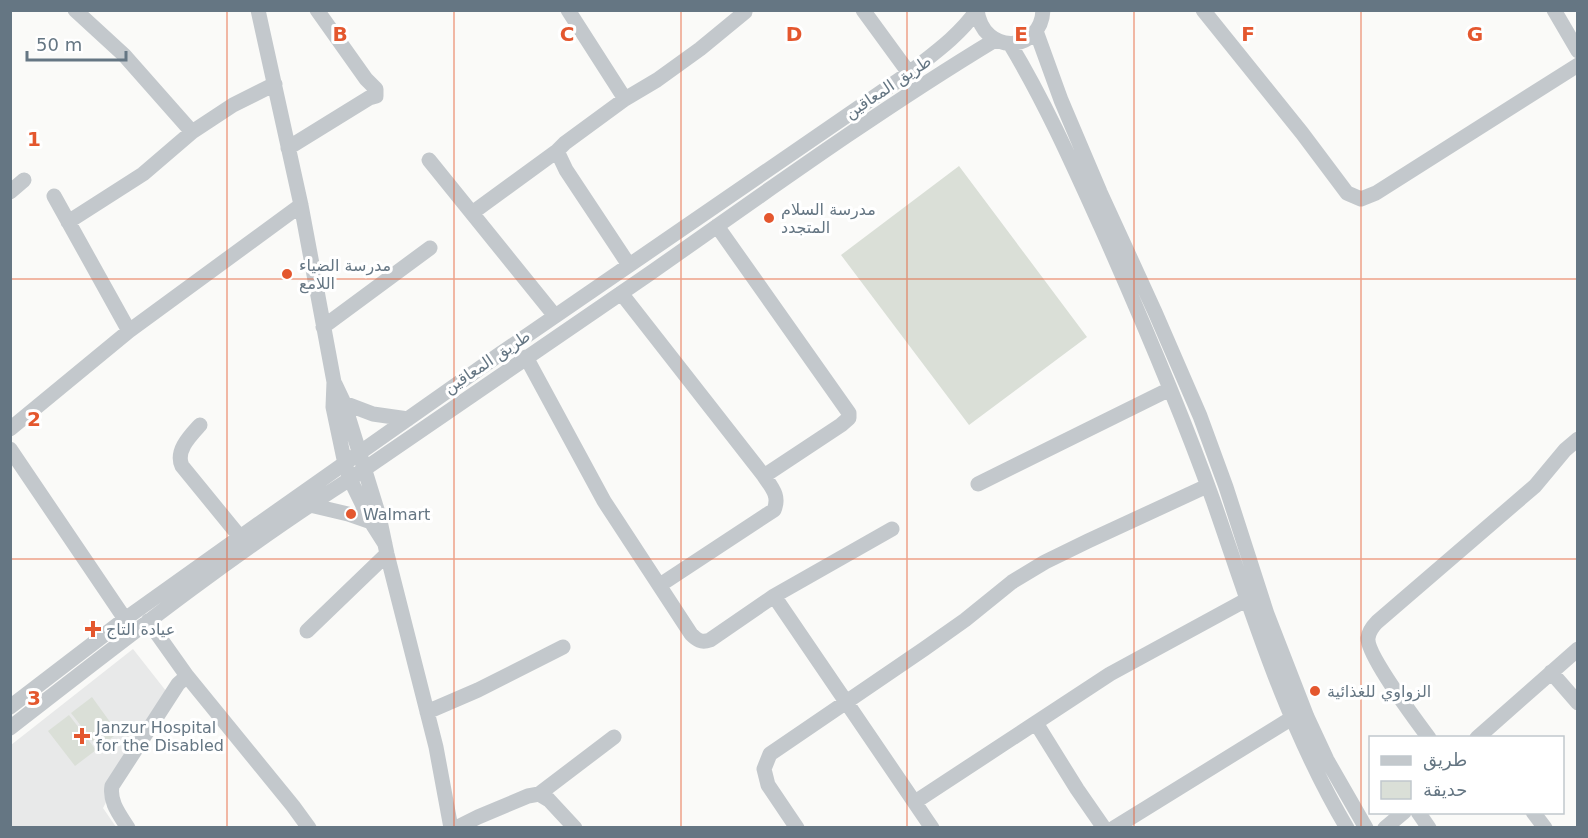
<svg xmlns="http://www.w3.org/2000/svg" width="1588" height="838" font-family="'DejaVu Sans','Noto Naskh Arabic',sans-serif">
  <style>
    .built { fill: #e8e9e9 }
    .green { fill: #dadfd7 }
    .lines { fill: none; stroke-linecap: round; stroke-linejoin: round }
    .minor { stroke: #c3c8cc; stroke-width: 15 }
    .grid { fill: none; stroke: #e4572e; stroke-width: 1.5; stroke-opacity: 0.55 }
    .poi-dot { fill: #e4572e; stroke: #fff; stroke-width: 2 }
    .labels { text-anchor: middle; dominant-baseline: central; stroke-width: 6; stroke-linejoin: round; paint-order: stroke }
    .street-label { font-size: 16px; fill: #657683; stroke: #fff }
    .poi-label { font-size: 16px; fill: #657683; stroke: #fff; text-anchor: start }
    .grid-label { font-size: 20px; text-anchor: middle; font-weight: bold; fill: #e4572e; stroke: #fff; stroke-width: 6; stroke-linejoin: round; paint-order: stroke }
  </style>
  <rect width="100%" height="100%" fill="#fafaf8"/>
  <path class="built" d="M133,649L166,691L103,808L116,827L11,828V745Z"/>
  <path class="green" d="M959,166L1087,337L969,425L841,255Z
    M92,697L118,733L98,748L71,713Z
    M69,715L96,750L75,766L48,731Z"/>
  <g class="lines">
    <path class="minor" d="M75,10L124,55L192,132L233,105L275,84
      M258,10L301,205L334,382L333,407L345,464L350,479L371,522L385,544
      M568,10L625,99
      M863,10L909,73
      M977,10C983,56 1041,53 1043,10
      M1203,10L1302,133L1347,193L1361,199L1376,193L1578,65
      M1554,10L1578,51
      M1036,31L1061,100L1100,192L1155,312L1200,416L1226,487L1267,614L1307,717L1327,760L1366,828
      M1010,44C1045,102 1073,165 1101,227C1141,317 1180,408 1213,500C1252,612 1286,725 1347,828
      M288,148L369,98L376,96V89L366,79L317,10
      M429,160L555,316
      M10,192L24,180
      M54,196L129,331
      M472,213L557,151
      M68,222L143,174L192,132
      M717,226L849,413V418L841,425L764,476
      M629,265L566,170L557,151L565,143L625,99L657,80L700,49L745,12L743,10
      M621,293L764,476C772,488 780,496 774,510L660,585
      M323,327L430,248
      M526,357L604,501L691,634C697,640 701,643 710,640L774,596L932,828
      M335,384L344,403L379,516L387,554L436,747L451,828
      M344,403L373,414L408,419
      M200,425C190,436 175,451 182,466L240,537
      M10,429L129,331L301,205
      M10,449L125,619
      M978,484L1170,389
      M310,505L348,514L371,522
      M774,596L892,529
      M307,631L387,554
      M1551,672L1578,703
      M187,676L293,806L309,828
      M10,707L125,619L240,537L500,354L909,73C933,54 959,36 977,10
      M427,712L478,690L563,647
      M1036,723L1077,789L1104,828
      M10,728C121,642 231,555 350,479C449,410 550,343 649,274C763,194 876,112 995,40
      M1429,738C1417,722 1366,654 1368,638C1369,631 1373,626 1377,622L1535,486L1565,450L1578,439
      M1477,738L1578,649
      M539,794L614,737
      M915,802L1110,674L1246,600
      M1418,812L1429,828
      M1533,812L1545,828
      M128,828C120,815 109,802 112,786L178,684L187,676L148,621
      M456,828L478,817L528,796L539,794L549,800L575,828
      M797,828L768,785L764,769L770,754L924,649L965,620L1012,582L1045,562L1088,541L1207,486
      M1114,828L1292,718
      M1385,828L1404,812"/>
  </g>
  <path class="grid" d="M227,10V828M454,10V828M681,10V828M907,10V828M1134,10V828M1361,10V828M10,279H1578M10,559H1578"/>
  <g class="poi-dot">
    <circle cx="769" cy="218" r="6"/>
    <circle cx="287" cy="274" r="6"/>
    <circle cx="351" cy="514" r="6"/>
    <path d="M90 620h6v6h6v6h-6v6h-6v-6h-6v-6h6z"/>
    <circle cx="1315" cy="691" r="6"/>
    <path d="M79 727h6v6h6v6h-6v6h-6v-6h-6v-6h6z"/>
  </g>
  <g class="labels">
    <g class="street-label">
      <text transform="translate(888 87) rotate(-34)">طريق المعاقين</text>
      <text transform="translate(487 362) rotate(-34)">طريق المعاقين</text>
    </g>
    <g class="poi-label">
      <text x="781" y="209">مدرسة السلام<tspan x="781" dy="18">المتجدد</tspan></text>
      <text x="299" y="265">مدرسة الضياء<tspan x="299" dy="18">اللامع</tspan></text>
      <text x="363" y="514">Walmart</text>
      <text x="106" y="629">عيادة التاج</text>
      <text x="1327" y="691">الزواوي للغذائية</text>
      <text x="96" y="727">Janzur Hospital<tspan x="96" dy="18">for the Disabled</tspan></text>
    </g>
  </g>
  <g class="grid-label">
    <text x="340" y="41">B</text>
    <text x="567" y="41">C</text>
    <text x="794" y="41">D</text>
    <text x="1021" y="41">E</text>
    <text x="1248" y="41">F</text>
    <text x="1475" y="41">G</text>
    <text x="34" y="146">1</text>
    <text x="34" y="426">2</text>
    <text x="34" y="705">3</text>
  </g>
  <rect width="1588" height="838" fill="none" stroke="#657683" stroke-width="24"/>
  <rect x="1369" y="736" width="195" height="78" fill="#ffffff" stroke="#c1c8cd" stroke-width="1.5"/>
  <rect x="1381" y="756" width="30" height="9" fill="#c3c8cc" stroke="#c1c8cd" stroke-width="1.5"/>
  <text x="1423" y="766" font-size="18" fill="#657683">طريق</text>
  <rect x="1381" y="781" width="30" height="18" fill="#dadfd7" stroke="#c1c8cd" stroke-width="1.5"/>
  <text x="1423" y="796" font-size="18" fill="#657683">حديقة</text>
  <path d="M27 51v9h99v-9" fill="none" stroke="#657683" stroke-width="3"/>
  <text x="36" y="51" font-size="18" fill="#657683" stroke="#ffffff" stroke-width="4.5" paint-order="stroke">50 m</text>
</svg>
